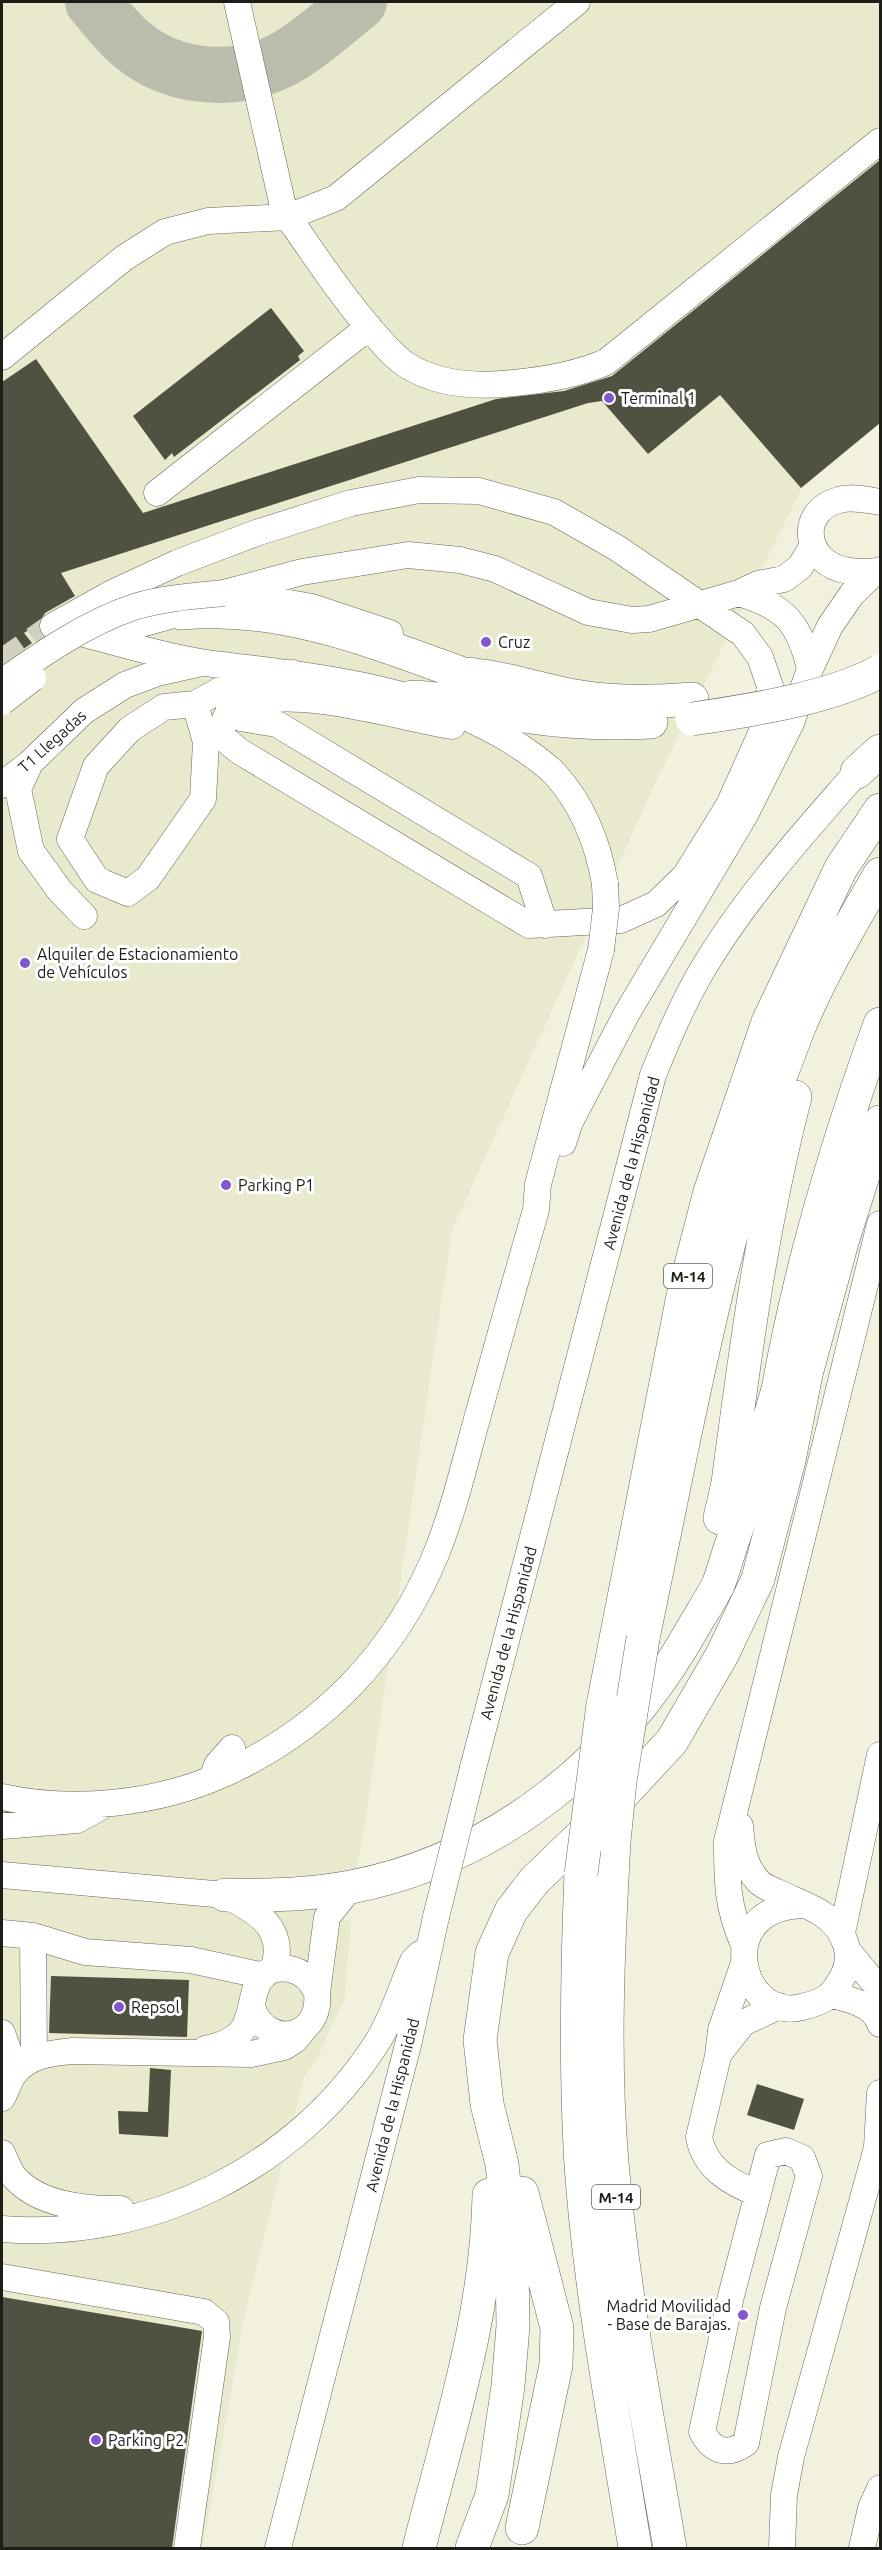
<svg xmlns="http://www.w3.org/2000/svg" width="882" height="2550" font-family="Ubuntu,sans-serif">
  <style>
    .built { fill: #e9e9ce }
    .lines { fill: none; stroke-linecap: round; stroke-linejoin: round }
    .taxiway { stroke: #bcbcac; stroke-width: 56 }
    .building { fill: #515141 }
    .minor-tunnel { stroke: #d2d1c0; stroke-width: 26; stroke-dasharray: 26 13; stroke-linecap: butt }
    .minor-casing { stroke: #696857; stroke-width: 27 }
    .highway-casing { stroke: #696857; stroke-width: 34 }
    .minor { stroke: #fff; stroke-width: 26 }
    .highway { stroke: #fff; stroke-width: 33 }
    .minor-bridge-casing { stroke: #696857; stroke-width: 27; stroke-linecap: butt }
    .highway-bridge-casing { stroke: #696857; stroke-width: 34; stroke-linecap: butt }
    .minor-bridge { stroke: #fff; stroke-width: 26 }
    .highway-bridge { stroke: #fff; stroke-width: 33 }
    .poi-dot { fill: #8156cf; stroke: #fff; stroke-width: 2 }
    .labels { text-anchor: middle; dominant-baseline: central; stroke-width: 6; stroke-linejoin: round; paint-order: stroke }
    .shield { fill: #fff; stroke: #62615d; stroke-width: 1.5 }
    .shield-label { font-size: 15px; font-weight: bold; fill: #1e1d17 }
    .poi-label { font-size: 16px; fill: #1e1d17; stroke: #fff; text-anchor: start }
    .street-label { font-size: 16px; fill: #1e1d17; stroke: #fff }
  </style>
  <rect width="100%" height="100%" fill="#f2f1de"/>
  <path class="built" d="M2,2H880V423L801,489L653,788L452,1230L362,1843L343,1919L351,1921L345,1998L314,2064L304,2077L244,2319L203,2548H2Z"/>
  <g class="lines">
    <path class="taxiway" d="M93,2C105,16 116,31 130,43C175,82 244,85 294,53C317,38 338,19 359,2"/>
  </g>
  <path class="building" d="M880,160V423L801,488L720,395L648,454L602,401L588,403L61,573L75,596L45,613L39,623L24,633L32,643L2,664V382L36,359L143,513L496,399L564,391L612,376Z
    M271,308L304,351L298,356L300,360L174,457L172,453L165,460L133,416Z
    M51,1976L189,1980L187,2037L49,2033Z
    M150,2068L171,2070L168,2137L119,2134L118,2111L148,2112Z
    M757,2084L804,2099L794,2130L747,2115Z
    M2,2297L202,2331L172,2548H2Z"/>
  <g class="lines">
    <path class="minor-tunnel" d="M2,662L53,626"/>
    <defs>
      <path id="minor" d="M237,2L282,202L288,217L336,198L577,2
        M2,357L124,258L165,232L208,221L288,217C315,256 341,295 372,331C383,343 393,357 408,366C439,385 478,387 514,383C546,380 576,375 606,362L880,141
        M157,493L369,327
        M880,502C867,500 852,496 839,500C798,510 802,564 849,571C859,572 871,573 880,570
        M739,593C785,607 799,622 810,669
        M237,594L312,607L390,633
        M53,626L112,593L177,563L256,533L351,503L419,490L479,491L554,512L617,548L743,634L760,657L770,686L764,727L729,805L685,876L656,904L621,920L529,925L239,751L220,735C231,690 254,689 293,673
        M64,629C111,640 159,656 206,663C311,676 424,685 516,744C529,753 544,762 555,774C584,806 598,843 605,884
        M119,630L181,613L224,593L302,572L408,555L460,560L495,569L588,612L632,620L649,619L739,593L758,584L784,579L800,567L812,547
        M195,704L206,742L203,799L148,878L128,893L97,880L70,839L96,766L130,729L164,707L195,704L255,671
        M244,714C247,711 251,707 254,705C288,684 411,720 452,726
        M240,718L277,724L529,876L545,925
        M30,763L18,789L31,851L60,891L84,916
        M2,785L30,763L84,711L125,685L157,673L197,664
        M563,1143L570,1122L627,1013L746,813L791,723L810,669L830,626L852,594L875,572
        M473,1768L653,1075C669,1036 686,995 709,959C751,891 805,832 857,772
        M212,1779L217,1765L232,1748
        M2,1797C73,1813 157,1804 224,1774C322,1729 395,1654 436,1554C454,1510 465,1462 478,1415C497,1347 516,1278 536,1210L538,1184L601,950
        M2,1826L77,1820L99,1808
        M740,1826C742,1847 743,1864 758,1881C762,1886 771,1889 777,1892C805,1906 836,1912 846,1945C849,1955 848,1967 843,1976C831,1997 827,2001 802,2007C741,2023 710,1908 803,1905
        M2,1875L225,1895C257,1911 288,1929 273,1970
        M2,1933L33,1936
        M842,1933L880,1755
        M744,1945C727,1907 727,1882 727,1841L880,1224
        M848,1951L880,1990
        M744,1963L721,2030L718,2056L699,2137C704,2167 731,2184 758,2193
        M832,1995C849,1999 875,2005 880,2024
        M252,2007C267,2051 322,2039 317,1993L327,1917L351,1887
        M2,2033L16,2072
        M205,2049C216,2047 230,2042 239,2034C260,2015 243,1962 290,1969C304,1972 312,1981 317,1993
        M721,2051L743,2023L779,2006
        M34,2058L33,1936L85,1952L191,1960L264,1976
        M2,2098C7,2090 9,2080 15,2073C29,2055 52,2053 72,2051L251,2054L284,2047L295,2040L304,2029
        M877,2147L880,2093
        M786,2151L802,2158L809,2176L773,2308L746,2443C728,2456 713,2452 702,2432L731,2296L768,2155Z
        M2,2153C6,2161 9,2171 15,2178C40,2205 86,2210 121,2209
        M2,2229C149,2241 296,2168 376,2044C392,2020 401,1988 413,1961L420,1954
        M2,2277L204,2312L216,2322L217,2337L187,2548
        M278,2548L409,2041L436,1917
        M782,2548L784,2495L791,2457L880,2137
        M862,2548L871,2508L880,2488"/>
      <path id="highway" d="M181,613C280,604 372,641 463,674C503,676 541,691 581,697C618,703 655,702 692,699
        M412,697C452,698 491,712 531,717C570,723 612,724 651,722
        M857,772L880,751
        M775,1407C797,1277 835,1148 880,1024
        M720,1518L728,1483C745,1353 762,1224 795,1097
        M643,1638C686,1434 720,1225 798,1030C820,976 851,924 880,874
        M603,1705L683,1296L710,1192L768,1022L841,868L880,810
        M614,1841C608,1948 603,2056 612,2163C623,2292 648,2421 670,2548
        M581,1874C577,1971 575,2068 581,2165C590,2294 615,2421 635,2548
        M225,1895C267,1896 309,1895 351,1887C499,1858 620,1758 693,1628C701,1614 711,1599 718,1585C724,1570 728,1553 734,1537C750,1487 764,1436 779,1386
        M522,2528L556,2365L557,2328L522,2193
        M419,2548C448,2433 487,2316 489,2195
        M472,2548L492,2495L508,2386L513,2326L512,2260L502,2164L487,2104L480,2040L492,1953L511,1911L534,1881L610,1808L672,1741L722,1655L758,1579L789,1460L806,1374L842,1242L880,1122"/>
    </defs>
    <use href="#minor" class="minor-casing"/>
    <use href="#highway" class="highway-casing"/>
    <use href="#minor" class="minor"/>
    <use href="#highway" class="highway"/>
    <defs>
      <path id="minor-bridge" d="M2,682C42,654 86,623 134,607C163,598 194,596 224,593
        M2,702L33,678
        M601,950L606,908L605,884
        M436,1917L473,1768"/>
      <path id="highway-bridge" d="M692,719C747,711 832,698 880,671
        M614,1841L620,1781L643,1638
        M581,1874L603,1705"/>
    </defs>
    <use href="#minor-bridge" class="minor-bridge-casing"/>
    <use href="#highway-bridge" class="highway-bridge-casing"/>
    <use href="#minor-bridge" class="minor-bridge"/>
    <use href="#highway-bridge" class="highway-bridge"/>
  </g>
  <g class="poi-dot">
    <circle cx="609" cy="398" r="6"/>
    <circle cx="486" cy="642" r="6"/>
    <circle cx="25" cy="963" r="6"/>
    <circle cx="226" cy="1185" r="6"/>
    <circle cx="119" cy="2007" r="6"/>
    <circle cx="743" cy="2315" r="6"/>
    <circle cx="96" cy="2440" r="6"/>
  </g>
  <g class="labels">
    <g class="shield">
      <rect x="664" y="1264" width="48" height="24" rx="4.5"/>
      <rect x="592" y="2185" width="48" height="24" rx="4.5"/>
    </g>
    <g class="shield-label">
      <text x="688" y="1276">M-14</text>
      <text x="616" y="2197">M-14</text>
    </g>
    <g class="poi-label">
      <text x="621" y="398">Terminal 1</text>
      <text x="498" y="642">Cruz</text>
      <text x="37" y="954">Alquiler de Estacionamiento<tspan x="37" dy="18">de Vehículos</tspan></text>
      <text x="238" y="1185">Parking P1</text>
      <text x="131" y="2007">Repsol</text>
      <text x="731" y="2306" text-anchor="end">Madrid Movilidad<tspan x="731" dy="18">- Base de Barajas.</tspan></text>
      <text x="108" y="2440">Parking P2</text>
    </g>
    <g class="street-label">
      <text transform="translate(52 741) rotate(-42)">T1 Llegadas</text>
      <text transform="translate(631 1163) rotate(-75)">Avenida de la Hispanidad</text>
      <text transform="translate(508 1633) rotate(-75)">Avenida de la Hispanidad</text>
      <text transform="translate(392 2105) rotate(-76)">Avenida de la Hispanidad</text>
    </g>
  </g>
  <rect width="882" height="2550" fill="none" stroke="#1e1d17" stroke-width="6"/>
</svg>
